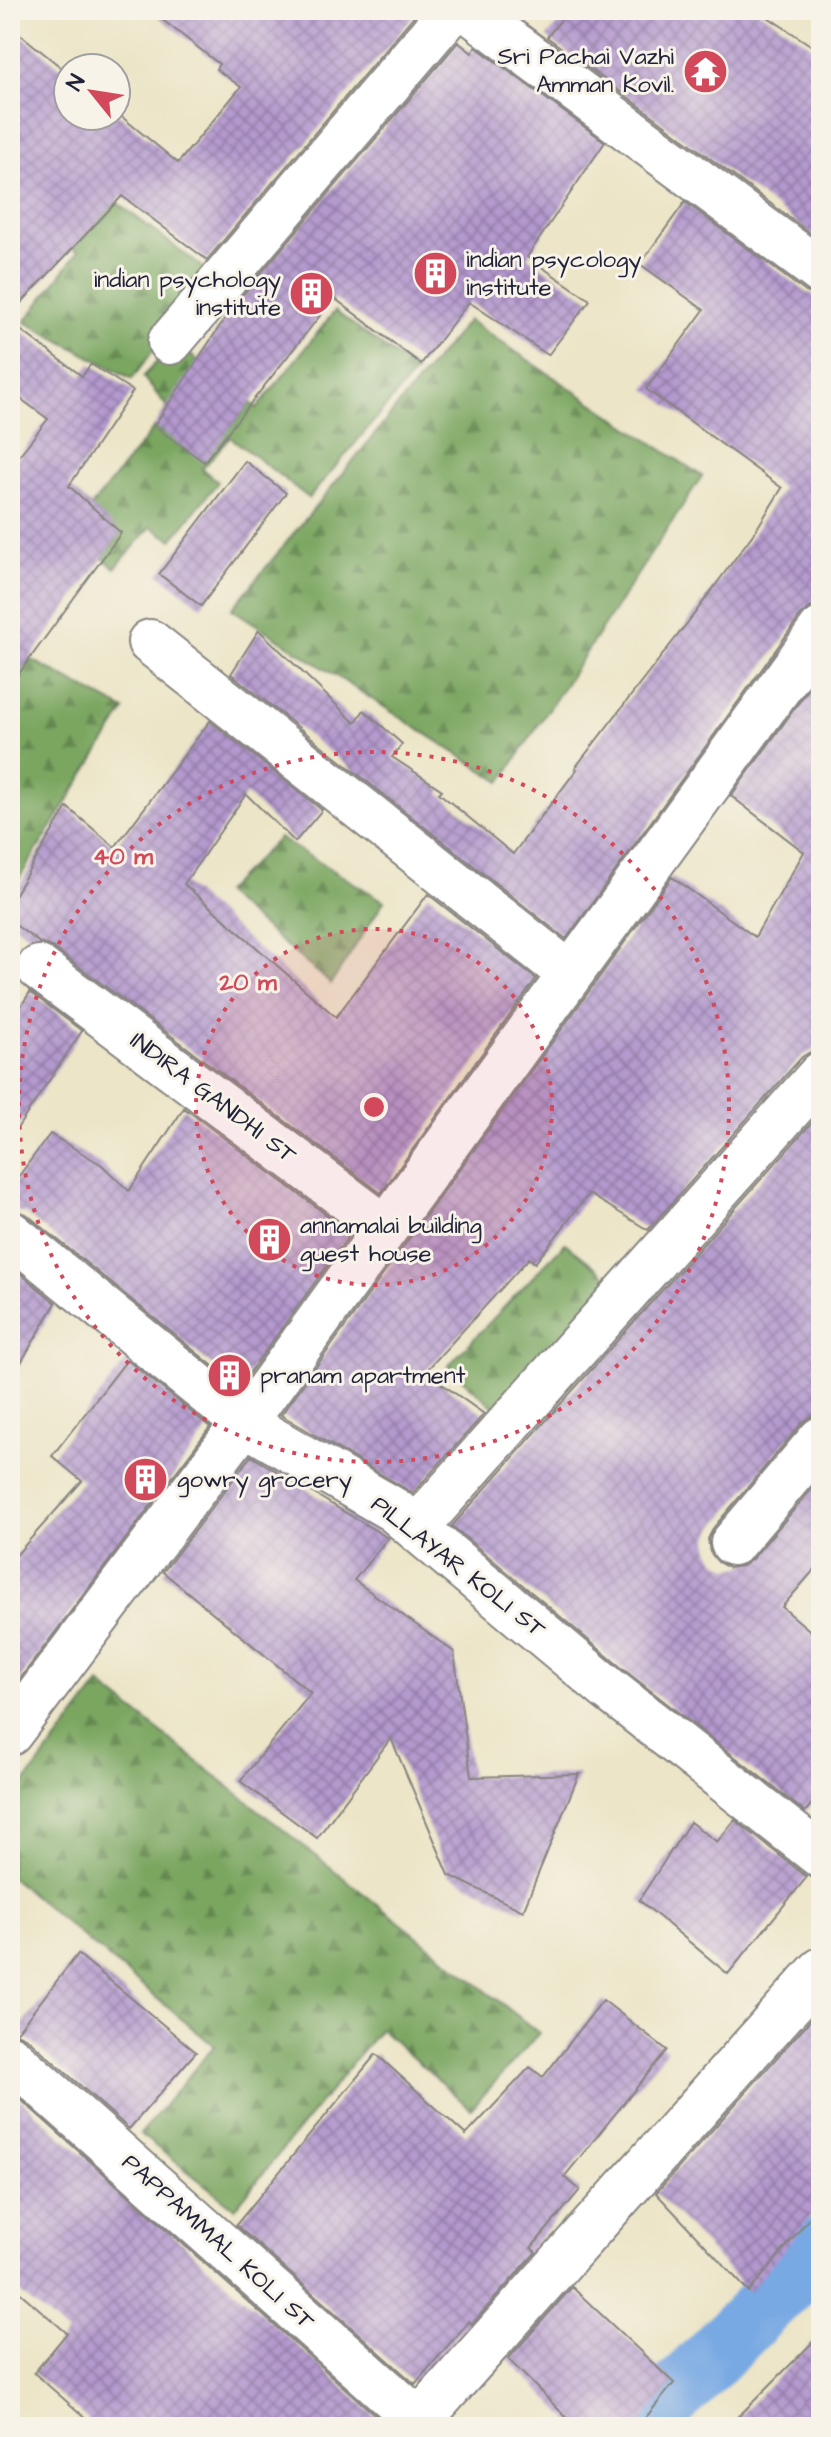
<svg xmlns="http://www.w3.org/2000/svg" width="831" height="2437" font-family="'Architects Daughter',sans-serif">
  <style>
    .forest { fill: url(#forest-firs); stroke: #4e644e; stroke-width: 2 }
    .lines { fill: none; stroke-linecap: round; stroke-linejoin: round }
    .canal { stroke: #78a9e3; stroke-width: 62 }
    .building { fill: url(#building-cross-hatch) }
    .minor-casing { stroke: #878481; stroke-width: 48 }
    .minor { stroke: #fff; stroke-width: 44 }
    .ring { fill: none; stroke: #d1495b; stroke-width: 4; stroke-dasharray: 4 8 }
    .labels { text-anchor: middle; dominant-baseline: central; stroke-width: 6; stroke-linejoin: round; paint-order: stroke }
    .poi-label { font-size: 24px; fill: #22223b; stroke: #f7f3e8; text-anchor: start }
    .street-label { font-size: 24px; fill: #22223b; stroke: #f7f3e8 }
    .centre { fill: #d1495b; stroke: #f7f3e8; stroke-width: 4 }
    .ring-label { font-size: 24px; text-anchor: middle; font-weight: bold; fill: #d1495b; stroke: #f7f3e8; stroke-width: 6; stroke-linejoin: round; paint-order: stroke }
  </style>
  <defs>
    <pattern id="forest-firs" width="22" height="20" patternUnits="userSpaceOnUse" patternTransform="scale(2)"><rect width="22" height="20" fill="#7aa660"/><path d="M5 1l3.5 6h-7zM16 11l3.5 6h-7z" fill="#648750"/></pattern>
    <pattern id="building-cross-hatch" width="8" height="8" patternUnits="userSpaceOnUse" patternTransform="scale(2)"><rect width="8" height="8" fill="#b499ce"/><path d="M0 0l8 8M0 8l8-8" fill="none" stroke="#927ca8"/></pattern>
  </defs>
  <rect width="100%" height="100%" fill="#f7f3e8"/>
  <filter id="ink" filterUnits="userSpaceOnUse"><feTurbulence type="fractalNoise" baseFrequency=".0125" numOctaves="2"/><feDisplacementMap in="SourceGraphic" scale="16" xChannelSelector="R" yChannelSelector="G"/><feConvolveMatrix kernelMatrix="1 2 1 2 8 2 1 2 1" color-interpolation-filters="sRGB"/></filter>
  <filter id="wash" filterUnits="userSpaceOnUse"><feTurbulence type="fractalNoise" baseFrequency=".006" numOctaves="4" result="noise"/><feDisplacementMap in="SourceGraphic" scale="32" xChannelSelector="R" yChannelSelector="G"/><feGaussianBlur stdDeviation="1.8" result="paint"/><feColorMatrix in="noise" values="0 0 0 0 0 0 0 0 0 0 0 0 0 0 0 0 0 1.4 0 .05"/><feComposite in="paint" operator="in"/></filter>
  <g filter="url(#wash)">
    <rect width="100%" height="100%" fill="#ece5c7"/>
    <path class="forest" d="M10,121L211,274L132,379L25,322L78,252L10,197Z
      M335,311L416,371L309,498L230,437L202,469L218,482L172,540L151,527L115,568L71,532L169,409L143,377L164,354L185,350L257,408Z
      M468,320L702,476L501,782L232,609Z
      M10,648L125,710L10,893Z
      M279,838L384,901L331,984L223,893Z
      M565,1243L613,1281L496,1409L448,1366Z
      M100,1684L539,2033L471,2109L380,2029L235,2208L140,2134L214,2046L10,1876V1802Z"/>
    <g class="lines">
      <path class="canal" d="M643,2427L821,2248"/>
    </g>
    <g id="blocks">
      <path class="building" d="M150,10H419L207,260L122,196L10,315V26L68,73V116H116V112L178,163L241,87L216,69L219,64Z
        M569,10H757L821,52V241L547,37Z
        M458,42L472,53L476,47L605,142L527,257L590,300L548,355L469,302L421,364L334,298L204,462L154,426L233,306Z
        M685,202L806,292L821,297V605L810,608L801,615L566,939L231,674L259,630L355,723L364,710L402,744L392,757L442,790L439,793L513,854L577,769L575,768L695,613L756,530L782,488L646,389L704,310L640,264Z
        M10,322L82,376L91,364L133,391L69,486L121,533L10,686V467L48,419L10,391Z
        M245,461L286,493L201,606L159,574Z
        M821,672V1050L812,1051L802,1057L648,1230L589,1194L535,1263L529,1258L425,1372L484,1414L413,1493L281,1415L672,877L755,937L804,852L731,796Z
        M210,721L322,810L295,842L246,794L184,884L336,1017L428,894L536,979L381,1193L54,948L40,943L10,921V902L67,807L115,847Z
        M30,992L82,1031L10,1139V1024Z
        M184,1108L351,1233L239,1387L26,1214L10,1209V1188L50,1134L102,1165L129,1191Z
        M821,1112V1415L812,1416L802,1423L714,1527L708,1539L710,1552L718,1562L729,1568L742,1566L752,1559L821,1478V1562L782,1607L821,1640V1793L805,1812L623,1669L452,1526Z
        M10,1265L56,1303L10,1381Z
        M127,1360L210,1427L10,1692V1562L82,1481L52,1456Z
        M251,1456L388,1538L354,1580L454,1652L471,1777L579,1774L523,1911L449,1875L391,1738L317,1838L240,1781L311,1693L163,1572Z
        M735,1820L807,1877L728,1974L639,1900L690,1822L717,1842Z
        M78,1954L196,2052L129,2129L27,2038L16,2033Z
        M603,2000L667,2050L564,2177L580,2190L531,2248L536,2252L472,2324L469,2321L415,2384L236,2225L376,2054L466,2135L530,2067L543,2077Z
        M821,2008V2204L749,2292L656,2193Z
        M10,2090L383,2422L379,2427H96L34,2373L67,2333L10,2284Z
        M572,2287L674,2383L638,2427H576L508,2359Z
        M821,2334V2427H728Z"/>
    </g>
  </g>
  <g filter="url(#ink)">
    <use href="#blocks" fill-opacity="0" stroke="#878481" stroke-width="2"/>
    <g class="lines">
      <defs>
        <path id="minor" d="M468,10L821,272
          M170,342L452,10
          M150,642L570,974
          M39,968L386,1228
          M10,1233L244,1423L394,1510L607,1688L821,1856
          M418,1529L423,1520L821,1074
          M733,1543L821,1439
          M10,1733L244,1423L821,630
          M10,2057L426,2427
          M419,2421L821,1970"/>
      </defs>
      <use href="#minor" class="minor-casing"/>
      <use href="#minor" class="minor"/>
    </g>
  </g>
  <circle cx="374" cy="1107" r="178" fill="#d1495b" fill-opacity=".12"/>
  <g class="ring">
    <circle cx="374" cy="1107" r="178"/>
    <circle cx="374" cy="1107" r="355"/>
  </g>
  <defs>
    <symbol id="temple-disc" viewBox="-11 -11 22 22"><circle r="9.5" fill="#d1495b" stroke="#f7f3e8"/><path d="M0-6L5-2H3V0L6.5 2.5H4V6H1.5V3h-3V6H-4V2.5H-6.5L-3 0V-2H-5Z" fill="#fff"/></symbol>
    <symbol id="building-disc" viewBox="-11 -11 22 22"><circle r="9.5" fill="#d1495b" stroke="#f7f3e8"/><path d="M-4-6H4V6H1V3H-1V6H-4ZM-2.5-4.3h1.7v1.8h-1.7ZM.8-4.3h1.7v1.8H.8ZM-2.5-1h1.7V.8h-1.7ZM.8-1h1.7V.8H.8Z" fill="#fff"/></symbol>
  </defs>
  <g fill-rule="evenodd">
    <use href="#temple-disc" x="680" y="46" width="51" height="51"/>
    <use href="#building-disc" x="410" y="248" width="51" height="51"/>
    <use href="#building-disc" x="286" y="268" width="51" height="51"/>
    <use href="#building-disc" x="244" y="1214" width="51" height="51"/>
    <use href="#building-disc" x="204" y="1350" width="51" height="51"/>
    <use href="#building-disc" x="120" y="1454" width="51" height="51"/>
  </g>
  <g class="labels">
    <g class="poi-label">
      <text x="674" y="57" text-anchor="end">Sri Pachai Vazhi<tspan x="674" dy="28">Amman Kovil.</tspan></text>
      <text x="466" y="260">indian psycology<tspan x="466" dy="28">institute</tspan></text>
      <text x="281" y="280" text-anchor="end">indian psychology<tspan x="281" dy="28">institute</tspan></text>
      <text x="300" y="1226">annamalai building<tspan x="300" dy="28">guest house</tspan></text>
      <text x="260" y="1376">pranam apartment</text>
      <text x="177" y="1480">gowry grocery</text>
    </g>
    <g class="street-label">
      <text transform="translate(213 1098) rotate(37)">INDIRA GANDHI ST</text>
      <text transform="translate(458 1567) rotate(38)">PILLAYAR KOLI ST</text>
      <text transform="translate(218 2242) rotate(42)">PAPPAMMAL KOLI ST</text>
    </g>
  </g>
  <circle cx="374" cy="1107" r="12" class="centre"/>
  <g class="ring-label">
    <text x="123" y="864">40 m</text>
    <text x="248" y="990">20 m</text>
  </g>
  <rect width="831" height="2437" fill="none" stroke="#f7f3e8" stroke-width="40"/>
  <g transform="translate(92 92) rotate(300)"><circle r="38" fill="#f7f3e8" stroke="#a29fa3" stroke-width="2"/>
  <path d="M0-6L14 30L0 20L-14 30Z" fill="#d1495b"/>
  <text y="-12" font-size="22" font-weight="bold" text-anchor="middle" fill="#22223b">N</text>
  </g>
</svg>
